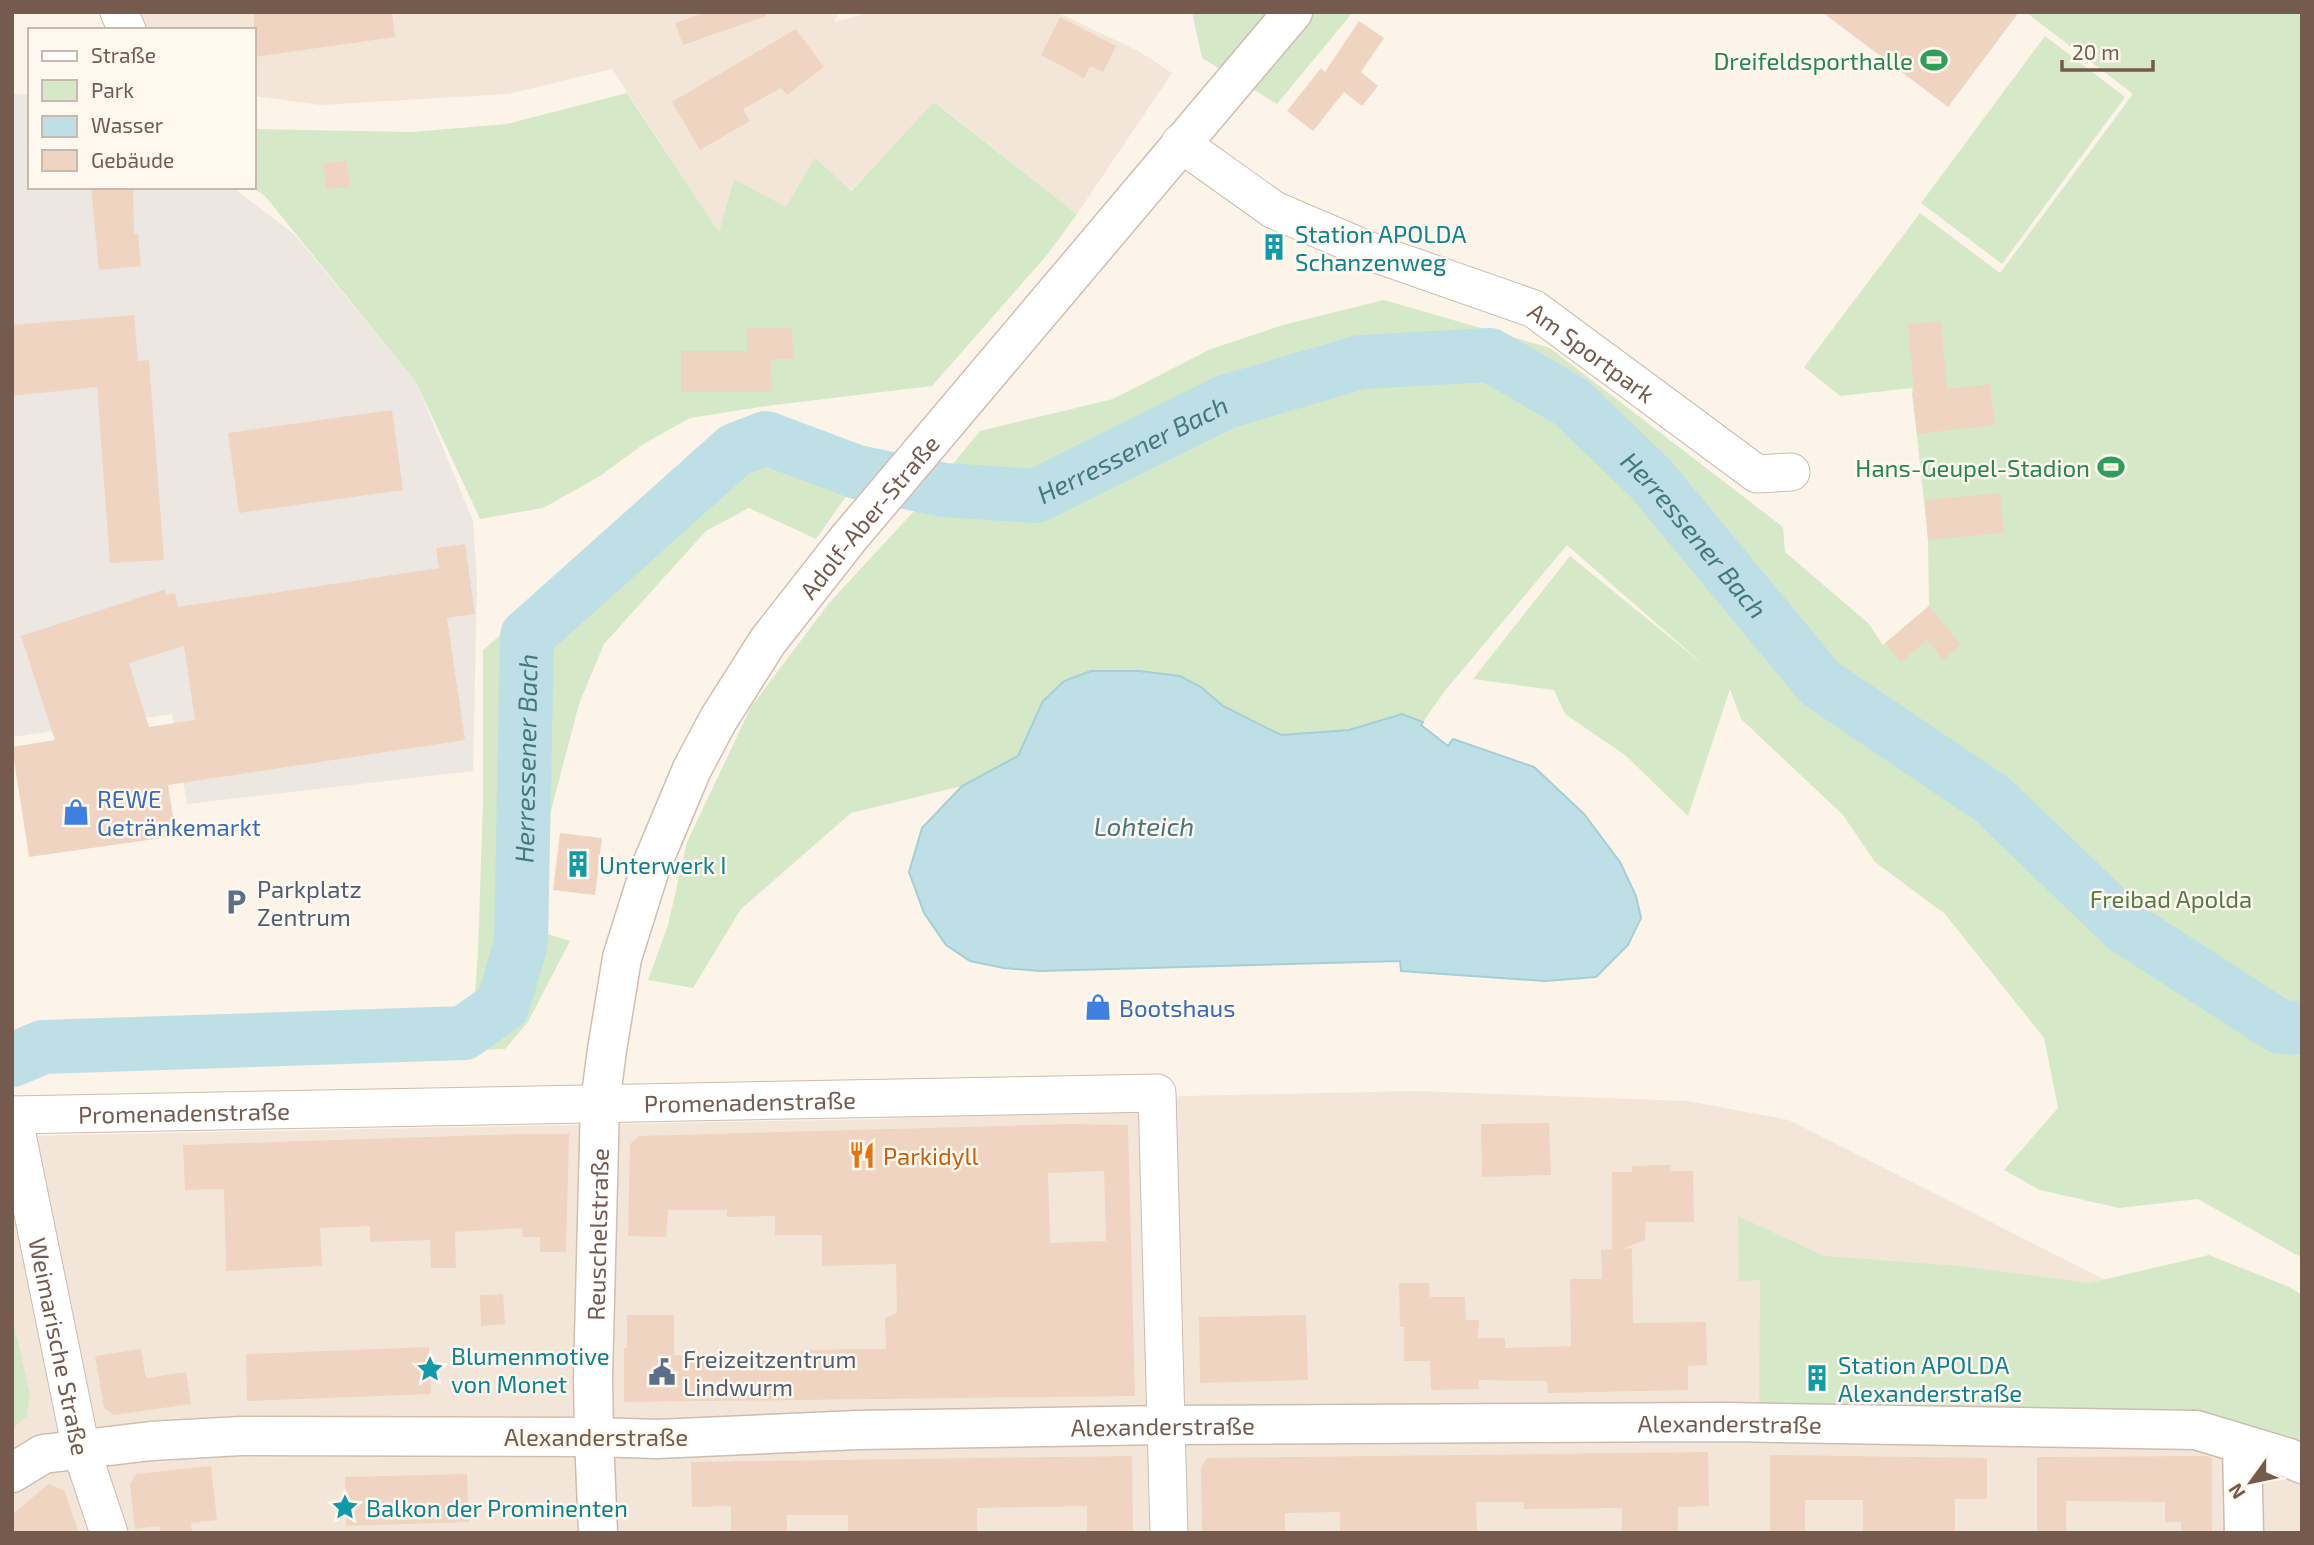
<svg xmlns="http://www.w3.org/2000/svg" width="2314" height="1545" font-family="'Exo 2',sans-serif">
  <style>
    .residential { fill: #f3e6d8 }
    .industrial { fill: #ede7e2 }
    .green { fill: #d5e9c8 }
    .water { fill: #bedfe5; stroke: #a5ced6; stroke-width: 2 }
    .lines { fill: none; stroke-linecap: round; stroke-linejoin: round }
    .river { stroke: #bedfe5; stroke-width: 54 }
    .building { fill: #f0d4c2; fill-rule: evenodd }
    .minor-casing { stroke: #cdbcaf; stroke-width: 39 }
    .tertiary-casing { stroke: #cdbcaf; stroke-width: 41 }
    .secondary-casing { stroke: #d2beaf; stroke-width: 41 }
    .minor { stroke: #fff; stroke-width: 37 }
    .tertiary { stroke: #fff; stroke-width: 38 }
    .secondary { stroke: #fff; stroke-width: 38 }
    .labels { text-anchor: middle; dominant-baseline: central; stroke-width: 5; stroke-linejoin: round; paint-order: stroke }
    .leisure-label { font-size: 24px; fill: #27864d; stroke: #fef8ef; text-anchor: end }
    .culture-label { font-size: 24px; fill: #0d838f; stroke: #fef8ef; text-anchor: start }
    .street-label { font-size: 24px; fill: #755b4d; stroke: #fef8ef }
    .shop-label { font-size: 24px; fill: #366cbe; stroke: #fef8ef; text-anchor: start }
    .service-label { font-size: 24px; fill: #4e5e75; stroke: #fef8ef; text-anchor: start }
    .park-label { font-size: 24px; fill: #557a46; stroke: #fef8ef }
    .food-label { font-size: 24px; fill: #c56008; stroke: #fef8ef; text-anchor: start }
    .water-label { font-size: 26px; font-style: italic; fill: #457780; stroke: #fef8ef }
  </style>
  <rect width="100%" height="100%" fill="#fcf4e9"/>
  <path class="residential" d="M134,12H839L834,22L871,12H1057L1140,52L1172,73L1077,214L935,102L850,191L786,207L719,232L612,69L508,94L321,105L254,96V30H142Z
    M1415,1091L1688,1101L1789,1120L2254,1355L2302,1382V1533H12V1136L882,1119L1183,1096Z"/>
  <path class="industrial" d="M12,94L30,95V187H232L295,235L416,382L473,521L477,581L473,771L187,804L172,714L12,737Z"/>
  <path class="green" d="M1192,12H1353L1277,104L1202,58Z
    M2029,12H2302V1258L2198,1199L2119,1208L2040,1190L2004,1170L2058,1108L2044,1038L1945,914L1875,862L1843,815L1741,719L1730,689L1688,816L1625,755L1565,714L1554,690L1473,679L1570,556L1705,666L1567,545L1444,692L1423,722L1402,714L1349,730L1281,735L1223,706L1201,687L1139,671H1091L1064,681L1044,701L1018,756L962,786L851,813L741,909L693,988L648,980L668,925L687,842L751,707L829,603L915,510L980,431L1113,399L1211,349L1283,325L1384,300L1550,348L1783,527L1785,552L1868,623L1883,645L1929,606L1928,540L1912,388L1840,396L1804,367L1920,213L2000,273L2133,94L2028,14Z
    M2045,36L2125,97L2002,264L1921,203Z
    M627,93L719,232L734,179L786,207L815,158L851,191L934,102L1077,214L1047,255L932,386L766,406L690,418L645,443L600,476L543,508L480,519L416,382L265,196L252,187L254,129L411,132L507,124Z
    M776,429L878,451L816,539L749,508L706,531L604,644L579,704L546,830L541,932L570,941L528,1022L505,1049L30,1072L12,1078V1064L45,1050L472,1036L478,951L483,802V650L729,434Z
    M1738,1216L1824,1256L1960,1266L2089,1283L2209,1255L2289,1287L2302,1295V1448L1759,1408L1760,1280L1739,1281Z
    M12,1314L30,1395L27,1416L12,1429Z"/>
  <path class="water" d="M1091,671H1139L1180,676L1201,687L1223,706L1281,735L1349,730L1402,714L1423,722L1421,725L1448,746L1453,739L1534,767L1584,814L1620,862L1636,896L1641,918L1628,945L1596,977L1545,981L1401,971L1400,961L1041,971L1004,968L970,961L946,945L924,913L909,872L922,828L962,786L1018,756L1043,701L1064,681Z"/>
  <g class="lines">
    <path class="river" id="s1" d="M12,1060L43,1047L464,1033L503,1005L521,943L527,636L735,450L766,438L857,472L944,490L1036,496L1225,402L1361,362L1490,355L1571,402L1651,479L1820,683L1993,800L2125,927L2280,1027L2302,1028"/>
  </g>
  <path class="building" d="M254,12H392L395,37L254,57Z
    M705,12H766V16L683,45L675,23Z
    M1822,12H2019L1948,107Z
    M1060,17L1116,46L1103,72L1090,66L1084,78L1041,55Z
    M1359,21L1384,38L1361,72L1378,86L1362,106L1344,92L1313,131L1287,111L1321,68L1325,72Z
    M796,29L824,67L787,95L781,88L743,109L750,121L700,150L672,102Z
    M347,161L350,187L326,189L323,163Z
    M91,187H133L134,234L138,233L141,266L99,270Z
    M134,315L138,361L149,360L164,560L110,563L97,387L12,396V325Z
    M1941,321L1947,389L1990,384L1995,425L1917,434L1912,393H1914L1908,324Z
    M747,328H792L793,359H771L772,392H681V351H747Z
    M392,410L403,490L239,513L228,433Z
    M2000,493L2004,533L1928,540L1925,500Z
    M465,544L475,614L447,618L465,740L168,785L176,836L29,857L12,747L55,740L21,636L166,589V595L175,593L178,607L439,568L436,548ZM184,646L195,720L149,727L129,663Z
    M1929,606L1961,645L1943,660L1927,640L1901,662L1885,643Z
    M560,833L602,838L595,895L553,890Z
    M1549,1123L1551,1175L1482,1177L1481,1124Z
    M1068,1124L1128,1125L1135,1396L624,1402V1348H627V1315H674V1355L800,1354V1350L886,1349L885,1318L897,1313L896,1264L822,1266V1235H775V1216L727,1217V1210H668L666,1237L628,1236L630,1144L639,1136ZM1104,1171L1106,1241L1050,1243L1048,1173Z
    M518,1134H569L566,1252H540V1237H523L522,1228L455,1232L456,1268H431L430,1240L370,1242V1226L320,1228L322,1266L226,1271L224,1189L185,1190L183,1145Z
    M1671,1165L1670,1171H1693L1694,1222H1646L1645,1240L1622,1249L1632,1248L1633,1323L1706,1322L1707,1365L1688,1366V1390L1548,1393L1547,1381L1479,1380V1389L1431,1390L1430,1361H1404V1327H1400L1399,1283H1429L1430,1297H1465L1466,1320H1479L1478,1338H1505V1348L1571,1346L1570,1279H1602L1601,1250L1612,1249V1172H1632V1166Z
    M503,1294L505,1324L481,1326L480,1295Z
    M1306,1315L1308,1380L1200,1383L1199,1317Z
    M429,1347L431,1394L247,1401L246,1354Z
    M141,1349L146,1378L186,1372L191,1404L114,1415L104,1408L95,1356Z
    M1708,1452L1709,1506L1678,1507V1533H1622V1508L1524,1509V1502H1476L1477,1533H1340V1512L1285,1513V1533H1202L1201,1467L1207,1458Z
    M1770,1455L1987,1458V1499H1955V1533H1863V1500H1805V1533H1770Z
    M1132,1456L1133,1532H1087V1506L977,1508V1533H848V1515H787V1532H731V1506L692,1507L691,1462Z
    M2205,1456L2212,1458V1533H2181V1522H2165V1502L2066,1501V1533H2037V1457Z
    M211,1466L217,1520L191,1523L192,1533H160V1526L135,1529L130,1484L136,1474Z
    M467,1474L469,1522L346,1526L345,1477Z
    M48,1484L64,1490L79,1533H12V1515Z"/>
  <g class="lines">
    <defs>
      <g id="minor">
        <path d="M119,12L127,30"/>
        <path id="s2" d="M1180,143L1274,210L1377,254L1534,309L1757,474L1791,472"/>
        <path id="s3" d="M12,1115L1157,1093L1169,1533"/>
        <path id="s4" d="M13,1115L81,1449L109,1533"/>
      </g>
      <g id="tertiary">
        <path d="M2242,1445L2244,1533"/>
        <path id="s5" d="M598,1533L594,1437L657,1439L858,1430L1165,1425L1726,1422L2196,1430L2289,1458L2302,1464"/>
      </g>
      <g id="secondary">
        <path id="s6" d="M12,1473L43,1454L151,1441L241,1436L594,1437L593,1377L600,1103L607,1050L622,958L650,869L692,769L718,720L768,641L848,539L1293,12"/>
      </g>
    </defs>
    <use href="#minor" class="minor-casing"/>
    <use href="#tertiary" class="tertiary-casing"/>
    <use href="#secondary" class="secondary-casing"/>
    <use href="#minor" class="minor"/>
    <use href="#tertiary" class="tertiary"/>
    <use href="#secondary" class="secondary"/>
  </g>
  <defs>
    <symbol id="stadium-bare" viewBox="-9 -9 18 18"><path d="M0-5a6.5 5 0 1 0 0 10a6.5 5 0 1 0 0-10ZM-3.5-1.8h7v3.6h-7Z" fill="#2e9e5b" stroke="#fef8ef" stroke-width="2.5" paint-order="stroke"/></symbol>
    <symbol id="building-bare" viewBox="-9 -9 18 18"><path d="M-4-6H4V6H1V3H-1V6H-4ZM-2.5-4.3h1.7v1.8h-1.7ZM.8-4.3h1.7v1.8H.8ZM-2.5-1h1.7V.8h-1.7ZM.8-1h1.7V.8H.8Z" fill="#0f9aa8" stroke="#fef8ef" stroke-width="2.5" paint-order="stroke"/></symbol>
    <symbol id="shop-bare" viewBox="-9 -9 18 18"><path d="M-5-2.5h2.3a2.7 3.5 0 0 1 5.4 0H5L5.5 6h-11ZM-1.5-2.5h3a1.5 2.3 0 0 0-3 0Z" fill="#3f7fe0" stroke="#fef8ef" stroke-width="2.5" paint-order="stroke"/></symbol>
    <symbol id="parking-bare" viewBox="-9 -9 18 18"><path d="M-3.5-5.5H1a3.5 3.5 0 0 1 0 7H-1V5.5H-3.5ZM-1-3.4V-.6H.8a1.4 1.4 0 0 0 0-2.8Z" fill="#5c6f8a" stroke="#fef8ef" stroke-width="2.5" paint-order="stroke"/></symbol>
    <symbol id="restaurant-bare" viewBox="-9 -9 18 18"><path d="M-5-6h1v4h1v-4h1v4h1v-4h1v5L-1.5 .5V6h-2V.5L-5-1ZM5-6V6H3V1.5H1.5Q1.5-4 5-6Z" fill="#e8710a" stroke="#fef8ef" stroke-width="2.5" paint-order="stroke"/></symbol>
    <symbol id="sight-bare" viewBox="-9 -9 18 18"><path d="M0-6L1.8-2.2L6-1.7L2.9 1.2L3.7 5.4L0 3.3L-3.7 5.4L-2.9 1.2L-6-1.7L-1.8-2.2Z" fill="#0f9aa8" stroke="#fef8ef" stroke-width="2.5" paint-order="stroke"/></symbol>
    <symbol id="civic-bare" viewBox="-9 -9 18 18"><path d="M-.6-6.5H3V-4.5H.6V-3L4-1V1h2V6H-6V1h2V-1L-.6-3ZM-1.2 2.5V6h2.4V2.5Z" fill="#5c6f8a" stroke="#fef8ef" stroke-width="2.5" paint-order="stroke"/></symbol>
  </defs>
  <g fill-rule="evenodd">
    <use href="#stadium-bare" x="1915" y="41" width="38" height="38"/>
    <use href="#building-bare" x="1255" y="228" width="38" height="38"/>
    <use href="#stadium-bare" x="2092" y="448" width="38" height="38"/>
    <use href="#shop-bare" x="57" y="793" width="38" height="38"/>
    <use href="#building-bare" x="559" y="845" width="38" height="38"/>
    <use href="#parking-bare" x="217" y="883" width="38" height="38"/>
    <use href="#shop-bare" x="1079" y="988" width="38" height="38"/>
    <use href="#restaurant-bare" x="843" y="1136" width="38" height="38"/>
    <use href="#sight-bare" x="411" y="1350" width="38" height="38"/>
    <use href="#civic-bare" x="643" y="1353" width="38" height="38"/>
    <use href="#building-bare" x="1798" y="1359" width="38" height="38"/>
    <use href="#sight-bare" x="326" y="1488" width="38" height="38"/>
  </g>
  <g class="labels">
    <g class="leisure-label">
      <text x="1913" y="60">Dreifeldsporthalle</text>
      <text x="2090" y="467">Hans-Geupel-Stadion</text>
    </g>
    <g class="culture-label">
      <text x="1295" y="233">Station APOLDA<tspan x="1295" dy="28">Schanzenweg</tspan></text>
      <text x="599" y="864">Unterwerk I</text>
      <text x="451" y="1355">Blumenmotive<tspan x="451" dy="28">von Monet</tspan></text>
      <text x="1838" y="1364">Station APOLDA<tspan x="1838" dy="28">Alexanderstraße</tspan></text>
      <text x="366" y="1507">Balkon der Prominenten</text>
    </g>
    <g class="street-label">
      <text stroke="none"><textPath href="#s2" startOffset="466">Am Sportpark</textPath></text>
      <text stroke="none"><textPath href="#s6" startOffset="1580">Adolf-Aber-Straße</textPath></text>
      <text stroke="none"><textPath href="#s3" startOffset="738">Promenadenstraße</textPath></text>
      <text stroke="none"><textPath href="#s3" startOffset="172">Promenadenstraße</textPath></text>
      <text stroke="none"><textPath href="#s6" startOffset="791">Reuschelstraße</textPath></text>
      <text stroke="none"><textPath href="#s4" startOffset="236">Weimarische Straße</textPath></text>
      <text stroke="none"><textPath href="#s5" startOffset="1232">Alexanderstraße</textPath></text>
      <text stroke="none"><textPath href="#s5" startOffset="665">Alexanderstraße</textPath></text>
      <text x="596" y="1436">Alexanderstraße</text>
    </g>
    <g class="shop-label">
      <text x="97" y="798">REWE<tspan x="97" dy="28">Getränkemarkt</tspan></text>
      <text x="1119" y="1007">Bootshaus</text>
    </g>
    <g class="service-label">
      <text x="257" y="888">Parkplatz<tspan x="257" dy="28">Zentrum</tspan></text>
      <text x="683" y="1358">Freizeitzentrum<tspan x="683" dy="28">Lindwurm</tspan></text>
    </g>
    <g class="park-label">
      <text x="2171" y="898">Freibad Apolda</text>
    </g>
    <g class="food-label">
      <text x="883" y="1155">Parkidyll</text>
    </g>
    <g class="water-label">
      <text stroke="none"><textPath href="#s1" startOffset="1572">Herressener Bach</textPath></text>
      <text stroke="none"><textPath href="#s1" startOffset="2222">Herressener Bach</textPath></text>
      <text stroke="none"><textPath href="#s1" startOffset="752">Herressener Bach</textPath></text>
      <text x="1144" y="825">Lohteich</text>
    </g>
  </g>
  <rect width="2314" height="1545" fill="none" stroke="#755b4d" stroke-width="28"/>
  <rect x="28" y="28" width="228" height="161" fill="#fef8ef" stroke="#c7b9ae" stroke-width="2"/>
  <rect x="42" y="51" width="35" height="10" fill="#ffffff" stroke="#c7b9ae" stroke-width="2"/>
  <text x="91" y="63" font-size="21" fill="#755b4d">Straße</text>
  <rect x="42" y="80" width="35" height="21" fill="#d5e9c8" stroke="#c7b9ae" stroke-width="2"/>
  <text x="91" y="98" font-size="21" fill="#755b4d">Park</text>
  <rect x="42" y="116" width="35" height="21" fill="#bedfe5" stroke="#c7b9ae" stroke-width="2"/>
  <text x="91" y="133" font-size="21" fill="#755b4d">Wasser</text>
  <rect x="42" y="150" width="35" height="21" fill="#f0d4c2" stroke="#c7b9ae" stroke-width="2"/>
  <text x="91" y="168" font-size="21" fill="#755b4d">Gebäude</text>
  <g transform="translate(2251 1482) rotate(237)" stroke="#fef8ef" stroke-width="5" paint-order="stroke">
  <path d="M0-5L12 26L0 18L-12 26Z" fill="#755b4d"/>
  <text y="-10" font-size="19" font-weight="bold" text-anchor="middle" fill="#755b4d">N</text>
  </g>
  <path d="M2062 60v10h91v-10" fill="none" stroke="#755b4d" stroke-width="3.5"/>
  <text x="2072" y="60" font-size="21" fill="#755b4d" stroke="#fef8ef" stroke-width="5" paint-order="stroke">20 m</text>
</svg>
